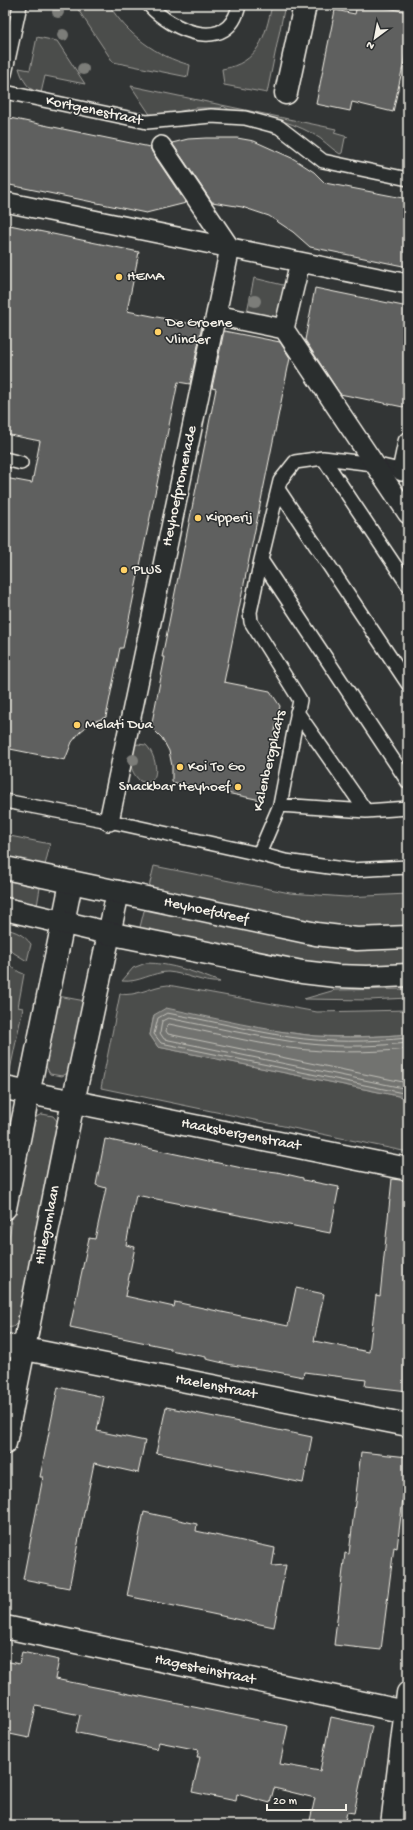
<svg xmlns="http://www.w3.org/2000/svg" width="413" height="1830" font-family="'Gochi Hand',sans-serif">
  <style>
    .green { fill: #4b4d4c; stroke: #a09f9a }
    .water { fill: #727370; stroke: #a6a5a0 }
    .lines { fill: none; stroke-linecap: round; stroke-linejoin: round }
    .shore { stroke: #c0bfb8; stroke-width: 1 }
    .building { fill: #5f605f; stroke: #f4f1e8 }
    .service-casing { stroke: #f4f1e8; stroke-width: 16 }
    .pedestrian-casing { stroke: #f4f1e8; stroke-width: 22 }
    .minor-casing { stroke: #f4f1e8; stroke-width: 25 }
    .tertiary-casing { stroke: #f4f1e8; stroke-width: 25 }
    .service { stroke: #2a2d2e; stroke-width: 13 }
    .pedestrian { stroke: #2a2d2e; stroke-width: 19 }
    .minor { stroke: #2a2d2e; stroke-width: 22 }
    .tertiary { stroke: #2a2d2e; stroke-width: 22 }
    .tree { fill: #7c7d79 }
    .poi-dot { fill: #ffd166; stroke: #2a2d2e; stroke-width: 1.5 }
    .labels { text-anchor: middle; dominant-baseline: central; stroke-width: 3; stroke-linejoin: round; paint-order: stroke }
    .street-label { font-size: 15px; fill: #f4f1e8; stroke: #2a2d2e }
    .poi-label { font-size: 15px; fill: #f4f1e8; stroke: #2a2d2e; text-anchor: start }
  </style>
  <rect width="100%" height="100%" fill="#323535"/>
  <filter id="ink" filterUnits="userSpaceOnUse"><feTurbulence type="fractalNoise" baseFrequency=".025" numOctaves="2"/><feDisplacementMap in="SourceGraphic" scale="8" xChannelSelector="R" yChannelSelector="G"/><feConvolveMatrix kernelMatrix="1 2 1 2 8 2 1 2 1" color-interpolation-filters="sRGB"/></filter>
  <g filter="url(#ink)">
    <path class="green" d="M75,5H109C128,35 156,56 190,65L188,77L113,62Z
      M272,5H285L267,93L224,85L222,69C259,63 265,37 272,5Z
      M37,37L57,41L85,84L45,76L41,93C29,92 22,79 19,68L30,70Z
      M131,86L336,129L334,133L348,137L345,138L342,153L340,154C330,148 323,139 313,134C286,119 257,114 228,109L223,106L221,108H195L159,116H151Z
      M254,278L287,286L280,318L247,312Z
      M138,744L146,745C157,755 163,789 140,781C128,769 130,761 134,746Z
      M5,835L50,844L44,870L5,862Z
      M154,866L290,893L346,897L408,894V930C320,934 233,909 148,891Z
      M5,880L40,888L37,906L5,902Z
      M146,909L408,948V964C370,967 332,965 294,960L142,929L140,927L144,911Z
      M5,929C16,931 24,935 31,944L27,961L14,953L5,945Z
      M5,962L19,972L24,974L18,1007L23,1008L10,1070L5,1069Z
      M146,963C171,963 197,973 220,982C206,984 184,973 168,972C152,972 139,983 122,981L133,968Z
      M168,985L317,1012L408,1010V1034C377,1037 347,1037 316,1036L154,1015L150,1035L158,1047L408,1098V1152L101,1088L120,994C136,997 152,986 168,985Z
      M408,989V998L369,1000L304,999L335,990Z
      M58,996L85,1001L68,1073L62,1076L50,1074L45,1065Z
      M42,1114L53,1116L58,1122L18,1322L13,1327L5,1328V1257L32,1123L36,1117Z"/>
    <path class="water" d="M166,1008C215,1018 266,1031 316,1036C347,1038 378,1037 408,1034V1098L158,1047L150,1035L154,1015Z"/>
    <g class="lines">
      <path class="shore" d="M408,1038C369,1042 328,1043 289,1037C248,1030 208,1020 167,1013L158,1018L154,1034L161,1043L408,1094
        M408,1043C368,1047 328,1048 288,1041C248,1035 208,1026 168,1018L162,1021L160,1033L164,1039L408,1089
        M408,1049C368,1053 329,1053 289,1048C249,1042 209,1032 169,1024L167,1026L166,1031L168,1034L408,1083"/>
    </g>
    <path class="building" d="M357,5H372L408,12V43L393,112L352,102L350,111L316,104L335,10L355,14Z
      M5,117L150,147L152,152L186,203L146,213L5,184Z
      M206,138H237L254,141L294,159L314,172L325,183L408,199V267L310,247L293,232L269,216L242,207L212,202L172,143L188,139Z
      M5,224L139,252L127,311L202,326L190,384L178,382L123,648H120L106,717L91,723L80,732L72,742L65,760L5,748V478L32,483L40,441L5,434Z
      M315,288L408,307V408L340,394L305,340Z
      M224,331L280,342L290,358L224,682L270,691L280,706L261,800L172,782V766L169,751L162,738L151,727L165,657H162L216,389L212,388Z
      M105,1139L242,1168L277,1172L303,1178V1180L339,1187L330,1233L136,1195L126,1245L135,1247L125,1296L174,1307L175,1302L288,1326L296,1288L324,1294L314,1341L369,1352L376,1295L380,1296L392,1179L408,1181V1391L365,1386L366,1380L304,1372L303,1377L267,1370L232,1365L206,1359V1357L170,1350V1348L70,1327L89,1238L95,1239L106,1188L96,1185Z
      M58,1387L104,1397L97,1431L145,1441L138,1473L94,1463L69,1588L23,1579L43,1477H40Z
      M166,1407L312,1437L303,1483L156,1453Z
      M361,1452L408,1457L397,1548L394,1547L381,1650L334,1645L345,1553L349,1554Z
      M144,1512L197,1524L196,1531L275,1548L272,1566L286,1565L274,1627L127,1596Z
      M22,1652L59,1660L55,1679L288,1726L280,1764L320,1771L331,1717L372,1726L354,1813L347,1812L344,1825H309L315,1798L274,1788L270,1803L237,1794L236,1801L192,1792L200,1757H197L199,1750L159,1742L157,1749L78,1733L76,1732L80,1715L36,1706L29,1738L5,1733L10,1709L5,1708V1661L19,1664Z"/>
    <g class="lines">
      <defs>
        <path id="service" d="M149,5C172,31 229,55 239,5
          M5,74L20,5
          M5,92L147,122L211,116L245,118L279,127L323,161L408,179
          M323,458L408,585
          M5,459L21,463
          M278,489L408,684
          M261,560L408,782
          M297,712L366,811
          M5,801L109,821L259,854L280,805L300,700L251,622L250,612L261,560L280,481L295,462L323,458L374,464L408,472
          M280,805L366,811L408,808
          M259,854L285,861L351,870L408,867"/>
        <path id="pedestrian" d="M5,202L408,284
          M216,315L284,329L408,514
          M284,329L300,262
          M402,471L408,442
          M109,821L230,248L161,146"/>
        <path id="minor" d="M286,93L305,5
          M5,1088L408,1169
          M5,1208L71,883
          M5,1345L408,1425
          M5,1443L73,1102L118,892
          M5,1627L406,1712
          M392,1825L408,1693"/>
        <path id="tertiary" d="M5,868L316,934L357,939L408,937
          M5,909L108,933L302,972L336,976L367,977L408,975"/>
      </defs>
      <use href="#service" class="service-casing"/>
      <use href="#pedestrian" class="pedestrian-casing"/>
      <use href="#minor" class="minor-casing"/>
      <use href="#tertiary" class="tertiary-casing"/>
      <use href="#service" class="service"/>
      <use href="#pedestrian" class="pedestrian"/>
      <use href="#minor" class="minor"/>
      <use href="#tertiary" class="tertiary"/>
    </g>
    <g class="tree">
      <circle cx="58" cy="12" r="6"/>
      <circle cx="63" cy="35" r="6"/>
      <circle cx="83" cy="69" r="6"/>
      <circle cx="255" cy="301" r="6"/>
      <circle cx="133" cy="760" r="6"/>
    </g>
  </g>
  <g class="poi-dot">
    <circle cx="119" cy="277" r="4"/>
    <circle cx="158" cy="332" r="4"/>
    <circle cx="198" cy="518" r="4"/>
    <circle cx="124" cy="570" r="4"/>
    <circle cx="77" cy="725" r="4"/>
    <circle cx="180" cy="767" r="4"/>
    <circle cx="238" cy="787" r="4"/>
  </g>
  <g class="labels">
    <g class="street-label">
      <text transform="translate(94 111) rotate(12)">Kortgenestraat</text>
      <text transform="translate(180 486) rotate(-78)">Heyhoefpromenade</text>
      <text transform="translate(270 761) rotate(-77)">Kalenbergplaats</text>
      <text transform="translate(206 911) rotate(12)">Heyhoefdreef</text>
      <text transform="translate(241 1135) rotate(11)">Haaksbergenstraat</text>
      <text transform="translate(48 1225) rotate(-79)">Hillegomlaan</text>
      <text transform="translate(216 1387) rotate(11)">Haelenstraat</text>
      <text transform="translate(205 1670) rotate(12)">Hagesteinstraat</text>
    </g>
    <g class="poi-label">
      <text x="127" y="277">HEMA</text>
      <text x="166" y="323">De Groene<tspan x="166" dy="17">Vlinder</tspan></text>
      <text x="206" y="518">Kipperij</text>
      <text x="132" y="570">PLUS</text>
      <text x="85" y="725">Melati Dua</text>
      <text x="188" y="767">Koi To Go</text>
      <text x="230" y="787" text-anchor="end">Snackbar Heyhoef</text>
    </g>
  </g>
  <rect width="413" height="1830" fill="none" stroke="#2a2d2e" stroke-width="20"/>
  <rect x="10" y="10" width="393" height="1810" fill="none" stroke="#f4f1e8" stroke-width="1.5" filter="url(#ink)"/>
  <g transform="translate(375 38) rotate(212)" stroke="#2a2d2e" stroke-width="3" paint-order="stroke">
  <path d="M0-3L7 15L0 10L-7 15Z" fill="#f4f1e8"/>
  <text y="-6" font-size="11" font-weight="bold" text-anchor="middle" fill="#f4f1e8">N</text>
  </g>
  <path d="M267 1804v6h79v-6" fill="none" stroke="#f4f1e8" stroke-width="2"/>
  <text x="273" y="1804" font-size="12" fill="#f4f1e8" stroke="#2a2d2e" stroke-width="3" paint-order="stroke">20 m</text>
</svg>
